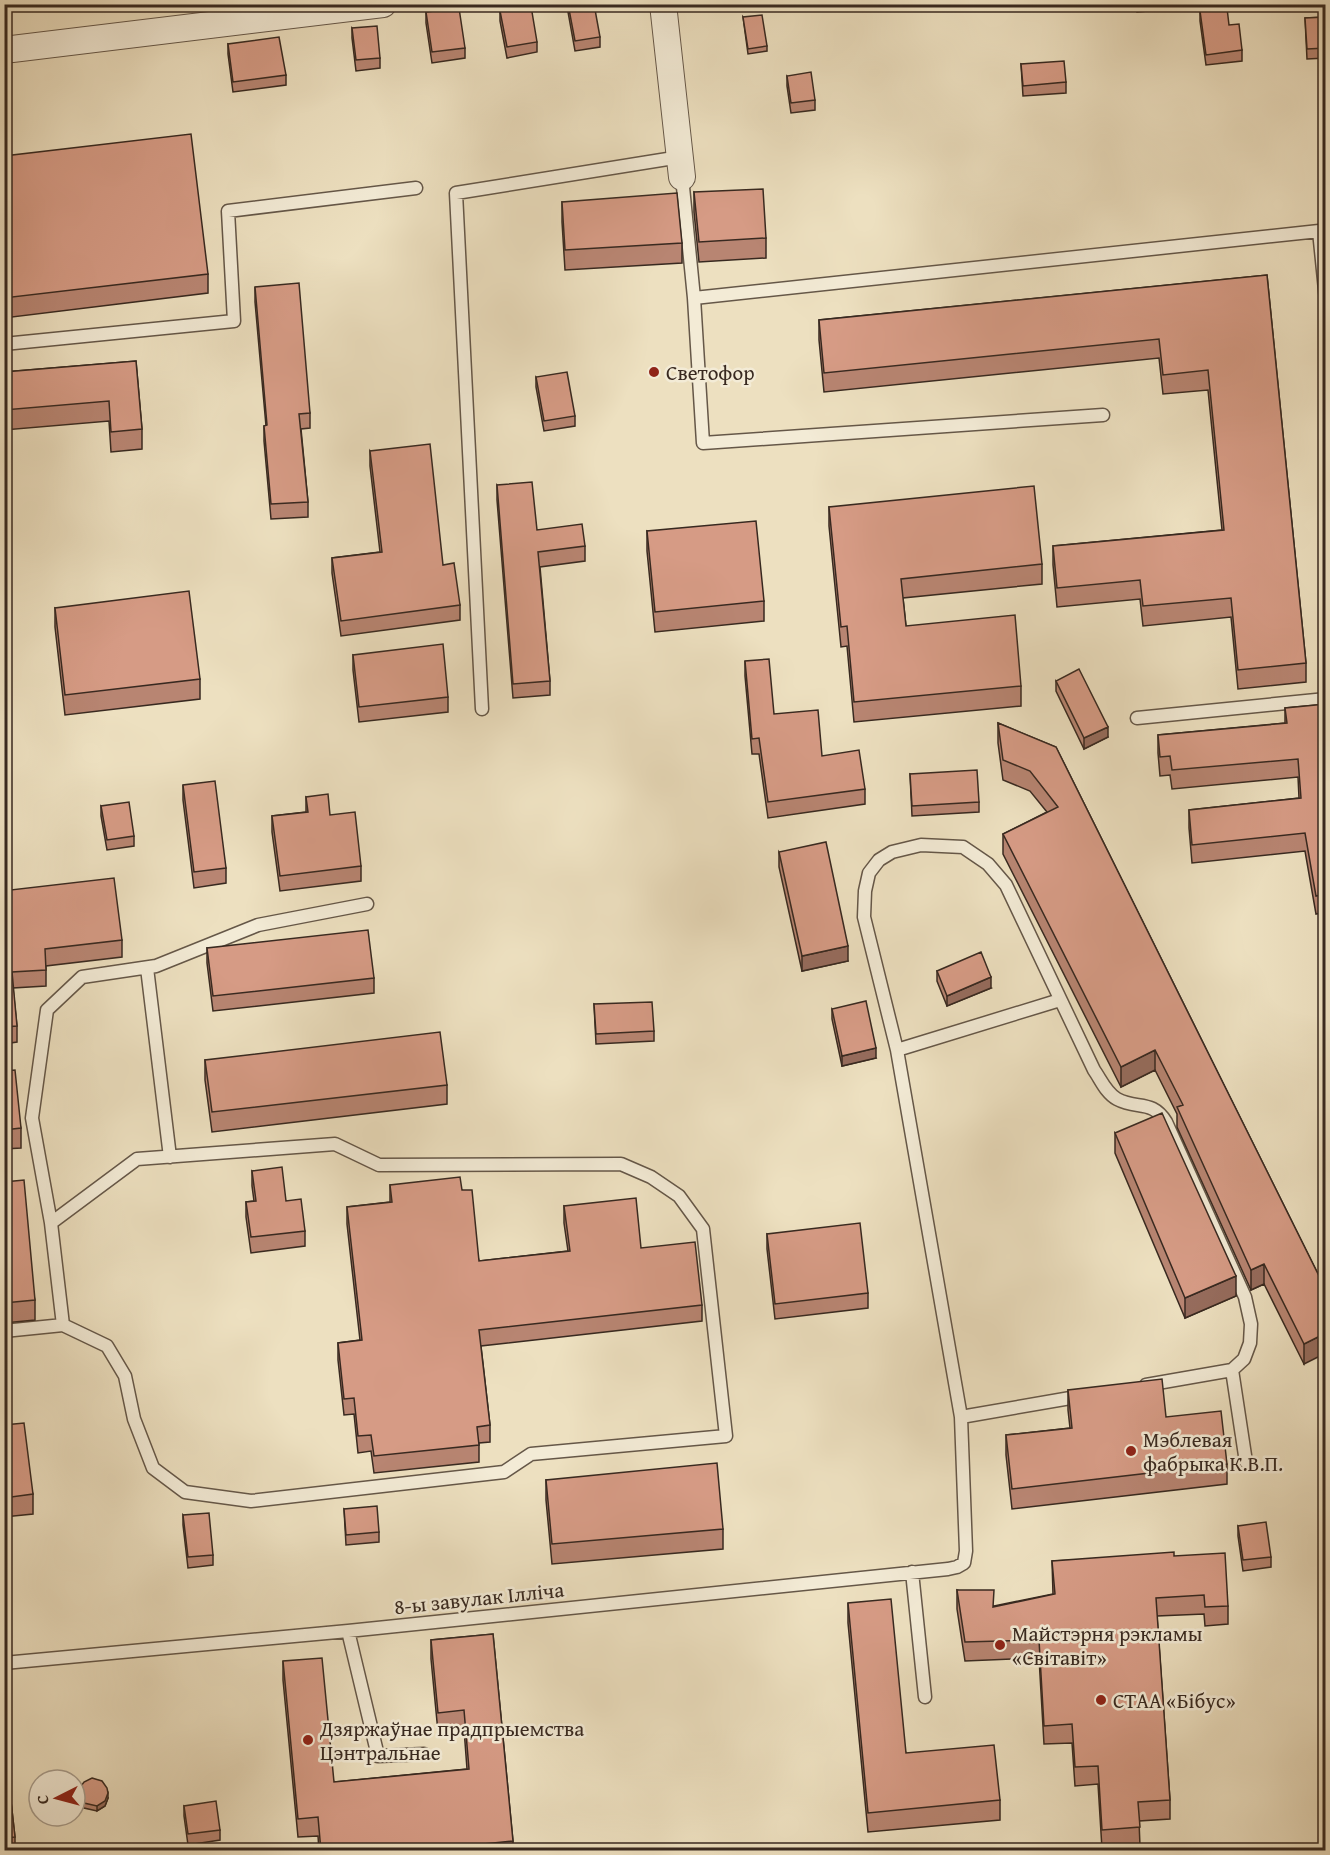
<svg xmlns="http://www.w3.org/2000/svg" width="1330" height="1855" font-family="'Gentium Book Plus',serif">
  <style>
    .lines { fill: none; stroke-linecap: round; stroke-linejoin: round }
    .service-casing { stroke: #655748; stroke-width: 15 }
    .minor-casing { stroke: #655748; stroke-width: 28 }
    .service { stroke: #f3ebd6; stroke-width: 12 }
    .minor { stroke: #f3ebd6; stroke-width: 26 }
    .wall { fill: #b88572; stroke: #382920; stroke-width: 1.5 }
    .shaded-wall { fill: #966c5d; stroke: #382920; stroke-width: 1.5 }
    .building { fill: #d69b85; stroke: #382920; stroke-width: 1.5 }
    .poi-dot { fill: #8f2418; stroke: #f3ebd6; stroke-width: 2 }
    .labels { text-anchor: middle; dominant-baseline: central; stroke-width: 5; stroke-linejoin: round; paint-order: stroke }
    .poi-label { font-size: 21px; fill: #382920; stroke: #f3ebd6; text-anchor: start }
    .street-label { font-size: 21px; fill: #382920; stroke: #f3ebd6 }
  </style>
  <rect width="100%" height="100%" fill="#ede0c0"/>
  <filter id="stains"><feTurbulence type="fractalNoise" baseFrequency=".00333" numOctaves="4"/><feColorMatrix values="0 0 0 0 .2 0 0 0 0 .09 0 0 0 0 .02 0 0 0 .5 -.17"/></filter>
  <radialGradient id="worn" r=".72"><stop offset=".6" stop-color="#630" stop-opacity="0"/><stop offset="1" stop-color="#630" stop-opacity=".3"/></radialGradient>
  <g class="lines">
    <defs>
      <path id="service" d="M682,177L694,298L703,443L1103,415
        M694,298L1319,231L1326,300
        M4,344L234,321L228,211L416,188
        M482,709L456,193L680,157
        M1137,718L1326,699
        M147,968L170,1157
        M897,1050L1060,1000
        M63,1325L51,1223L32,1118L47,1010L82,977L156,966L258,925L367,904
        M4,1331L63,1325L107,1346L125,1376L134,1419L153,1468L185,1492L251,1501L504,1472L531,1454L726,1436L703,1229L679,1196L651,1177L621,1164L379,1165L335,1144L137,1159L51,1223
        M1232,1370L1246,1462
        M961,1417L1082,1396
        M912,1572L925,1697
        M348,1631L378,1756L424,1754
        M4,1663L348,1631L948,1569L957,1567L964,1563L966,1551L961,1417L897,1050L864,917L865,891L869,873L879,860L892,852L921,845L963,847L988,864L1006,885L1094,1070C1101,1080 1106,1093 1117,1099C1137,1110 1152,1099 1166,1122L1245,1297L1251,1324L1250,1343L1244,1359L1232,1370L1146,1385"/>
      <path id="minor" d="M663,4L682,177
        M4,50L383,4"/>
    </defs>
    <use href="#service" class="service-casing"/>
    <use href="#minor" class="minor-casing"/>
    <use href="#service" class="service"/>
    <use href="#minor" class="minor"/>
  </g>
  <path class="wall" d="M568,4L600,37V47L575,51L568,12Z
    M940,4H975V5L940,9Z
    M1136,4H1173V9L1137,12Z
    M500,11L537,42V52L507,58L500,21Z
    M1200,11L1229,25L1242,50V61L1206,65L1200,21Z
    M426,12L465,48V58L432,63L426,23Z
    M743,17L767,46V51L748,54Z
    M1326,17V58L1307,59L1305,18Z
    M352,28L380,58V68L356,71L352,38Z
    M228,44L286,75V85L233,92L228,54Z
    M1021,64L1066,82V93L1023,96Z
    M787,76L815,100V110L791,113L787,86Z
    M4,156L208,274V293L4,318Z
    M694,192L766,238V258L699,262L694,212Z
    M562,202L682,243V263L565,270L562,222Z
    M1267,275L1306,663V682L1238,689L1231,617L1143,626L1140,599L1057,607L1053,565V546L1222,530L1208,390L1163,394L1159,358L824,392L819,340V320Z
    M255,287L310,413V428L301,429L308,502V517L271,519L264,441V426H266L255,302Z
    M136,361L142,429V449L111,452L109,421L4,430V372Z
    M536,377L575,416V426L544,431L536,387Z
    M370,451L443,565L460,605V620L341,636L332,573V558L380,552L370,466Z
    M497,485L537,530L585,546V561L540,567L550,681V695L513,698L497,500Z
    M829,507L1042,564V584L903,598L906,626L1021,686V706L854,722L847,646L841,647L829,526Z
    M647,531L764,601V621L655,632L647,551Z
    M55,608L200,679V699L65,715L55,627Z
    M353,655L448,697V712L359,722L353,670Z
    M745,661L774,714L822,756L865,789V804L768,818L759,754H752L745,676Z
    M1056,681L1108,737L1084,749L1056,691Z
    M1326,704V912L1316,914L1305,851L1192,863L1189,828V810L1299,798L1298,777L1172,789L1170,775L1160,776L1158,753V735L1285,723V708Z
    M998,723L1056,747L1326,1290L1304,1364L1264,1284L1251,1290L1177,1127V1114L1155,1070L1121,1087L1003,854V834L1047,812L1030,791L1003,780L998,743Z
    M910,774L979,802V812L912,816Z
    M183,785L226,868V883L194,888L183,800Z
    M306,797L330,815L361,866V881L280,891L272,832V816L306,812Z
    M101,806L134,836V846L107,850L101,816Z
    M4,847L11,890L122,940V957L46,966V986L13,988L17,1026V1042L4,1044Z
    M779,852L848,961L802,971L779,867Z
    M207,948L374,978V993L213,1011L207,963Z
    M937,971L991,988L947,1006L937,981Z
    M594,1004L654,1031V1041L596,1044Z
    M832,1009L876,1058L842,1066L832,1019Z
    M205,1060L447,1085V1104L212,1132L205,1080Z
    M4,1071L21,1128V1148L4,1149Z
    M1115,1133L1236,1296L1185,1318L1115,1153Z
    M252,1171L286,1201L305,1231V1246L251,1253L246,1217V1202L254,1201L252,1186Z
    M4,1182L35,1300V1320L4,1323Z
    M390,1185L462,1190L479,1261L568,1251L564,1223V1206L641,1248L702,1305V1321L481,1346L490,1425V1442L479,1443V1462L374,1473L371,1451L358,1453L354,1414L344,1415L338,1360V1343L360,1340L347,1224V1207L390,1202Z
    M767,1234L868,1293V1308L775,1319L767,1249Z
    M1068,1390L1166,1417L1227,1464V1484L1012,1509L1006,1455V1435L1070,1428L1068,1410Z
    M4,1425L33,1494V1514L4,1517Z
    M546,1480L723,1529V1549L552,1564L546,1500Z
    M344,1509L379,1532V1542L346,1545Z
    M183,1515L213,1555V1565L188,1568L183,1525Z
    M1238,1526L1271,1557V1567L1243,1571L1238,1536Z
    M1174,1556L1228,1606V1624L1205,1626L1204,1614L1157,1616L1170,1800V1819L1139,1821L1140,1846L1102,1849L1098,1784L1075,1786L1072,1743L1044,1744L1039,1658L965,1661L957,1609V1590L994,1606L1053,1594L1052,1561Z
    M848,1603L906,1753L1000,1800V1820L868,1832L848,1623Z
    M493,1634L513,1841V1851H319L318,1836L298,1837L283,1680V1661L334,1782L467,1769L464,1729L438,1732L431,1659V1640Z
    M4,1739L15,1837V1851H4Z
    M80,1796L108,1798L105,1806L97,1811L84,1808L80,1801Z
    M184,1806L220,1830V1840L188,1845L184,1816Z"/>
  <path class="shaded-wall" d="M1108,727V737L1084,749V738Z
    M848,946V961L802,971V956Z
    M991,977V988L947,1006V996Z
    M876,1048V1058L842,1066V1056Z
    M1155,1050V1070L1121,1087V1067Z
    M1264,1264V1284L1251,1290V1270Z
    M1236,1276V1296L1185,1318V1298Z
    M1326,1333V1353L1304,1364V1344Z
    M108,1793V1798L105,1806L97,1811V1806Z"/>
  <path class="building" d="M568,4H594L600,37L575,41Z
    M531,6L537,42L507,47L500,11Z
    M459,8L465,48L432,52L426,12Z
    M1227,8L1229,25L1239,24L1242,50L1206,55L1200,11Z
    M762,15L767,46L748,49L743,17Z
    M1326,17V48L1307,49L1305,18Z
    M377,26L380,58L356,60L352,28Z
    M279,37L286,75L233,82L228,44Z
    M1064,61L1066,82L1023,86L1021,64Z
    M811,72L815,100L791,103L787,76Z
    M191,134L208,274L4,298V156Z
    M763,189L766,238L699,242L694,192Z
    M677,193L682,243L565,250L562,202Z
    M1267,275L1306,663L1238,670L1231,598L1143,606L1140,580L1057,588L1053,546L1224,530L1208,370L1163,375L1159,339L824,373L819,320Z
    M299,283L310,413L299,414L308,502L271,504L264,426L267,425L255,287Z
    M136,361L142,429L111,432L109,401L4,410V372Z
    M567,372L575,416L544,421L536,377Z
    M430,444L443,565L454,563L460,605L341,621L332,558L382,552L370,451Z
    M532,482L537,530L582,524L585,546L538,552L550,681L513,684L497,485Z
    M1034,486L1042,564L901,579L906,626L1015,615L1021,686L854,702L847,626L841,627L829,507Z
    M756,521L764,601L655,612L647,531Z
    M189,591L200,679L65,695L55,608Z
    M443,644L448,697L359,707L353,655Z
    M769,659L774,714L818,710L822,756L859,750L865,789L768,802L759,738L752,739L745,661Z
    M1079,669L1108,727L1084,738L1056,681Z
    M1326,704V894L1316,896L1305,833L1192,845L1189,810L1301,798L1298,759L1172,770L1170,756L1160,757L1158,735L1287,723L1285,708Z
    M998,723L1056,747L1326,1290V1333L1304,1344L1264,1264L1251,1270L1177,1107L1183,1105L1155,1050L1121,1067L1003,834L1058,807L1030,771L1003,760Z
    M977,770L979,802L912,806L910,774Z
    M215,781L226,868L194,872L183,785Z
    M328,794L330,815L355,812L361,866L280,876L272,816L308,812L306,797Z
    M129,802L134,836L107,840L101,806Z
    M826,842L848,946L802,956L779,852Z
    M4,847L11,890L114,878L122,940L45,949L46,970L12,972L17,1026L4,1027Z
    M368,930L374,978L213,996L207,948Z
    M981,952L991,977L947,996L937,971Z
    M866,1001L876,1048L842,1056L832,1009Z
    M652,1002L654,1031L596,1034L594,1004Z
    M440,1032L447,1085L212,1112L205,1060Z
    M15,1070L21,1128L4,1130V1071Z
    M1162,1113L1236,1276L1185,1298L1115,1133Z
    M282,1167L286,1201L301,1199L305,1231L251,1237L246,1202L256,1201L252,1171Z
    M460,1177L462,1190H472L479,1261L570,1251L564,1206L636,1198L641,1248L695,1242L702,1305L479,1330L490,1425L477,1427L479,1445L374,1456L371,1435L358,1436L354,1398L344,1399L338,1343L362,1340L347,1207L392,1202L390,1185Z
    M24,1180L35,1300L4,1303V1182Z
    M860,1223L868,1293L775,1304L767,1234Z
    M1162,1379L1166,1417L1221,1411L1227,1464L1012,1489L1006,1435L1072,1428L1068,1390Z
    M24,1423L33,1494L4,1498V1425Z
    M717,1463L723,1529L552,1544L546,1480Z
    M377,1506L379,1532L346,1535L344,1509Z
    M209,1513L213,1555L188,1557L183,1515Z
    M1266,1522L1271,1557L1243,1560L1238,1526Z
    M1174,1552V1556L1225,1553L1228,1606L1205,1607L1204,1595L1156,1598L1170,1800L1138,1802L1140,1827L1102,1830L1098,1766L1075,1767L1072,1724L1044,1726L1039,1640L965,1642L957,1590H994L993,1607L1055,1594L1052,1561Z
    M891,1599L906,1753L994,1745L1000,1800L868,1813L848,1603Z
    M493,1634L513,1841L416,1851H321L318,1817L298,1819L283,1661L322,1658L334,1782L469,1769L464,1710L438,1713L431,1640Z
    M4,1739L15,1837L4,1838Z
    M92,1778L102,1781L107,1788L108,1793L105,1801L97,1806L84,1803L80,1796L81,1786L84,1782Z
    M216,1801L220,1830L188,1834L184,1806Z"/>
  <g class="poi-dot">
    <circle cx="654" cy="372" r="6"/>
    <circle cx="1131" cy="1451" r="6"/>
    <circle cx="1000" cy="1645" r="6"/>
    <circle cx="1101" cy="1700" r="6"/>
    <circle cx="308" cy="1740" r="6"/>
  </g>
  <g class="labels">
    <g class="poi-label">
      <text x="666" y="372">Светофор</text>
      <text x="1143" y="1439">Мэблевая<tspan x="1143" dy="24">фабрыка К.В.П.</tspan></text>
      <text x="1012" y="1633">Майстэрня рэкламы<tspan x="1012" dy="24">«Світавіт»</tspan></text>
      <text x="1113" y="1700">СТАА «Бібус»</text>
      <text x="320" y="1728">Дзяржаўнае прадпрыемства<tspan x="320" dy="24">Цэнтральнае</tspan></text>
    </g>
    <g class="street-label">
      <text transform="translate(479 1598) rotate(-6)">8-ы завулак Ілліча</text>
    </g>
  </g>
  <rect width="1330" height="1855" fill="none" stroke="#ede0c0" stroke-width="24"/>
  <rect x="6" y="6" width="1318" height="1843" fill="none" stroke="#382920" stroke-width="3"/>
  <rect x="12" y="12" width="1306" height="1831" fill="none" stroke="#382920" stroke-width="1.5"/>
  <g transform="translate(57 1798) rotate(264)"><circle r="28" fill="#f3ebd6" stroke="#a89d8d" stroke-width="1.5"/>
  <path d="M0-4.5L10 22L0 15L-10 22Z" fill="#8f2418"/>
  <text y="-9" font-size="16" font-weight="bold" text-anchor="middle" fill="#382920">С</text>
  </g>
  <rect width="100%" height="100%" filter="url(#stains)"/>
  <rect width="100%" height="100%" fill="url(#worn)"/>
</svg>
